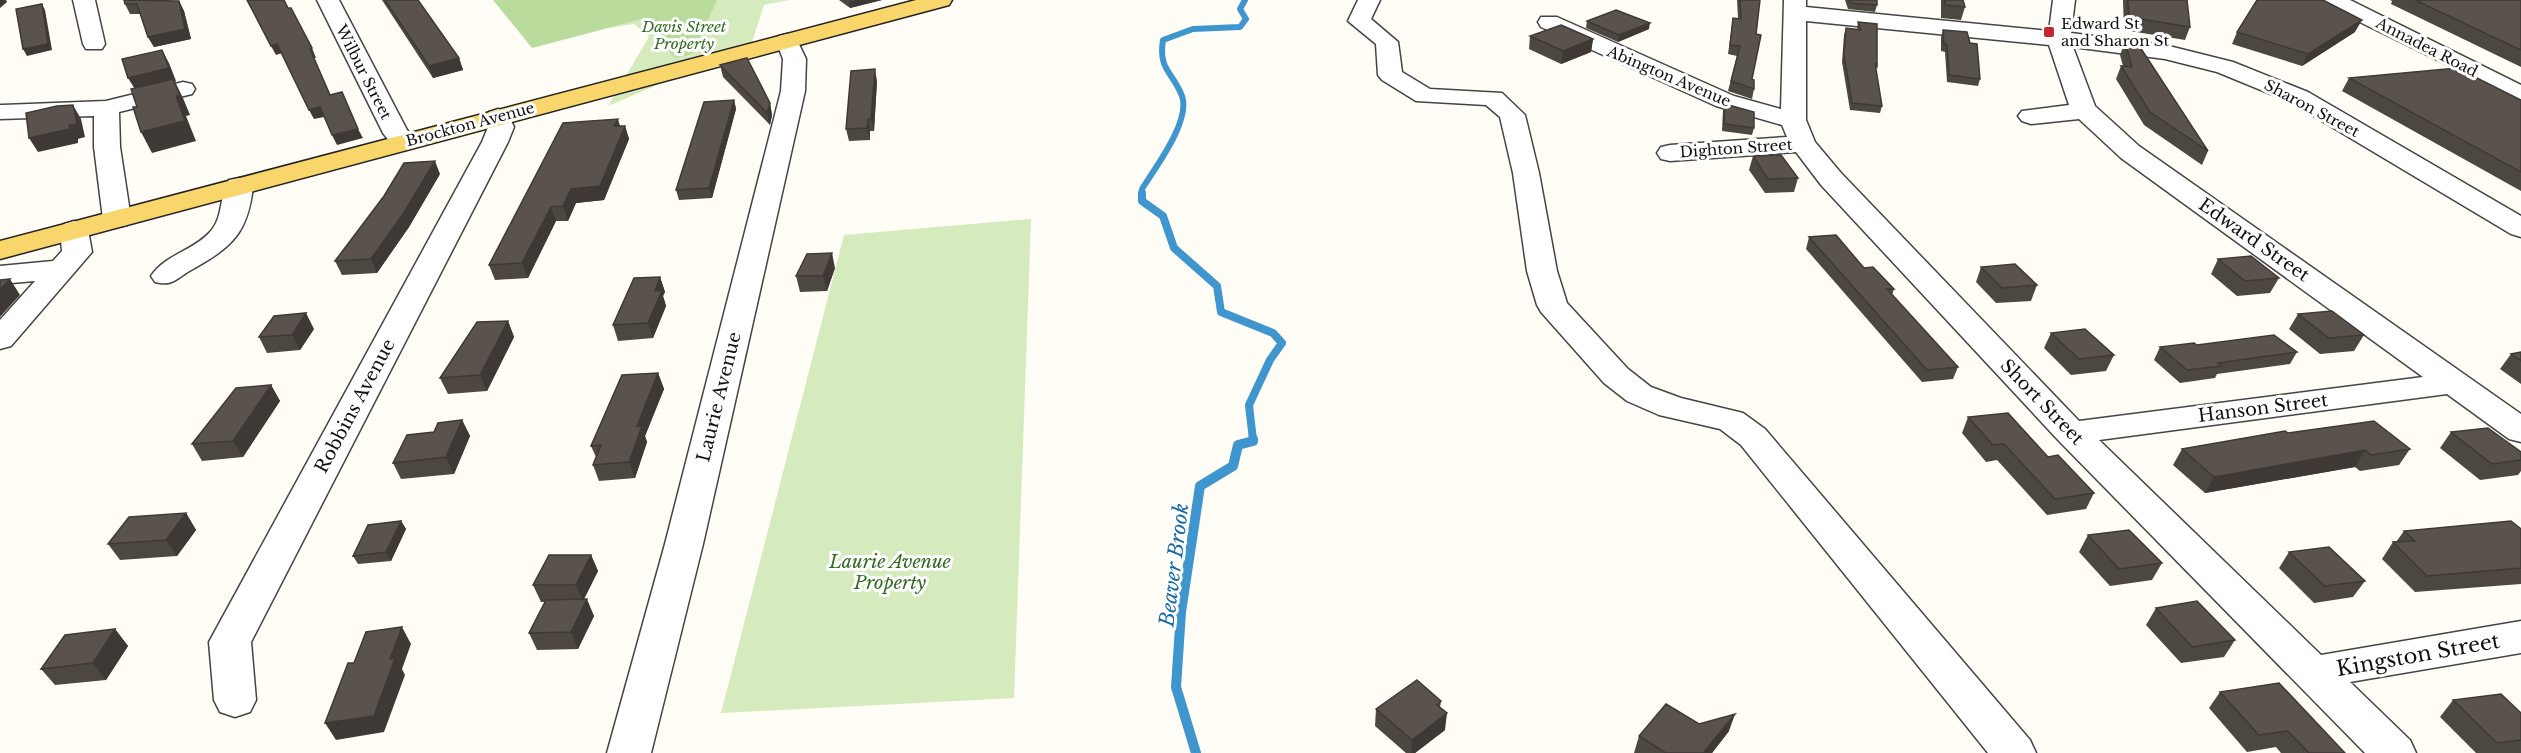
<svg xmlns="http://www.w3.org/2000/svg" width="2521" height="753" font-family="'Libre Baskerville',serif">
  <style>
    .green { fill: #d5ebbd }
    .forest { fill: #b9dc9c }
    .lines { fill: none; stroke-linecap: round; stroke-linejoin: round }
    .stream-far2 { stroke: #3f96cf; stroke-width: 6 }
    .stream-far1 { stroke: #3f96cf; stroke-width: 8 }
    .stream { stroke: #3f96cf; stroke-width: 10 }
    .minor-casing { stroke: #444; stroke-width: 3 }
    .major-casing { stroke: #222; stroke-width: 3 }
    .minor { fill: #fff; fill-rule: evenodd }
    .major { fill: #f9d66b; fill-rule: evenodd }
    .wall { fill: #4d4742 }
    .shaded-wall { fill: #3f3936 }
    .building { fill: #5a524d; stroke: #3f3936; stroke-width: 1.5 }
    .poi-dot { fill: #c4262e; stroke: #fff; stroke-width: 2 }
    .labels { text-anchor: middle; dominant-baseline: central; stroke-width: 6; stroke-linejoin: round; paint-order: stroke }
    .far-poi-label { font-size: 15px; fill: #111; stroke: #fff; text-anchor: start }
    .far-park-label { font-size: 15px; font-style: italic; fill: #2f6b1f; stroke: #fff }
    .far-street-label { font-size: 15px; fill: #111; stroke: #fff }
    .street-label { font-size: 18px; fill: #111; stroke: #fff }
    .park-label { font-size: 18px; font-style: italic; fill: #2f6b1f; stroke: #fff }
    .water-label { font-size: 20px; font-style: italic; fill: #1768a6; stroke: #fff }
    .near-street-label { font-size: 21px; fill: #111; stroke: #fff }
  </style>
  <rect width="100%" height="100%" fill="#fffdf5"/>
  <path class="green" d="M535,0H789L764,5L751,45L608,106L649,37L634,24L542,38Z
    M1031,219L1014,698L721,713L844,235Z"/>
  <path class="forest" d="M493,0H717L692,54L675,58L642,19L532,48Z"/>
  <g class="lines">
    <path class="stream-far2" d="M1142,194V189C1155,168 1191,121 1182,96C1173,72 1158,70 1163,40L1193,29L1240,27L1246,19L1240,9L1245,0"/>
    <path class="stream-far1" d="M1142,193V201L1163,216L1174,248L1217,286L1221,312L1273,333L1282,343L1270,360L1249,405L1253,440"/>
    <path class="stream" d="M1196,753L1176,687L1181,612L1200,486L1233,466L1238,445L1253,441V439"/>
    <defs>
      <path id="minor" d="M73,0H95L105,44L102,49H86L83,44Z
        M317,0H339L407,130L417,142L413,147C398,151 392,145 383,133Z
        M1358,0H1380L1371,19L1398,42L1402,72L1430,89L1502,93L1525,115L1539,173L1557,271L1567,303L1628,369L1651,387L1681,398L1743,413L1765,429L2030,740L2036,753H1988L1741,445L1720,429L1659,415L1627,401L1604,383L1541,312L1537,305L1527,271L1513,173L1500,117L1486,105L1416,101L1382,80L1378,75L1376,44L1348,21Z
        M1784,0H1806V7L2049,31L2053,0H2075L2071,33L2165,45L2233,62L2308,92L2521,216V237L2511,234L2290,102L2217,72L2165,59L2073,47L2095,106L2139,146L2521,414V442L2509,439L2447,394L2099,440L2321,655L2521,621V653L2350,682L2410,740L2416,753H2365L2059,441L1821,185L1796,152L1670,161L1661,159L1657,153L1661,147L1670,145L1787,137L1782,125L1716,106L1541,27L1538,22L1541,17H1557L1734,96L1781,109ZM1806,21L2049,45L2069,105L2022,111L2018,116L2022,121L2031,124L2079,119L2121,158L2423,377L2079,421L1841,173L1815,142L1806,120Z
        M2322,0H2350L2521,85V101L2325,5Z
        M787,34L795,36L806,59L805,91L703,544L651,753H607L665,544L781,91L783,59L776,41L779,36Z
        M183,82L192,84L195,89L192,94L119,112L120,147L131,219L127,225L117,227L107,225L103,219L94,147V116L0,119V105H3L106,101Z
        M498,109L507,112L514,127L508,142L251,642L256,700L250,712L235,717L220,712L214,700L209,642L482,142L488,127L485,117L489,112Z
        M239,178L249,180L253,186C248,233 232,247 193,269C177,277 174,287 155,282L151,276C166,254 193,251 210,232C224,217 219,195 229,180Z
        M74,221L84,224L88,230L92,252L11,346L0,349V320L35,281L0,284V266L53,261L62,251L60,230L64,224Z"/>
      <path id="major" d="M916,0H952L949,5L0,259V241Z"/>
    </defs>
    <use href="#minor" class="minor-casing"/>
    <use href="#major" class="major-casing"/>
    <use href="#minor" class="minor"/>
    <use href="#major" class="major"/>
  </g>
  <path class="wall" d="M382,0H418L459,58L463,70L433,78Z
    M839,0H882L850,8Z
    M1737,0H1760L1752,79L1754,89L1752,99L1728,91L1737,56L1728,54L1733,18H1738Z
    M1845,0H1877V5L1875,12L1848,9Z
    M1941,0H1963L1965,7L1961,20L1941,18Z
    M2123,0H2187L2190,27L2185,40L2124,30Z
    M2390,0H2521V67L2391,4L2392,1Z
    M179,1L184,11L191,39L154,47L148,37L140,14H130L125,4Z
    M1587,21L1649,29L1618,42L1586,28Z
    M1858,22L1877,66L1876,69L1882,106L1880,113L1850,110L1842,62L1844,35L1846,28L1857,29Z
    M1943,30L1970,43L1980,79L1978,86L1947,82L1945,52L1941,51V37Z
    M2237,32H2355L2302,66L2232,44Z
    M1530,36L1593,39L1591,52L1561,64L1529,49Z
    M2125,42L2208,151L2202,165L2144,125L2116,79L2121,66H2123L2120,55Z
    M720,65L770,103L772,115L770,125L723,77Z
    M2349,78L2521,100V191L2342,91Z
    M877,81L874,131H870V140L849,141L846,129Z
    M734,100L736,109L712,198L679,200L676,190Z
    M1725,104L1754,128L1752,135L1722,131L1723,110Z
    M620,126H625L629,139L604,200L576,203L568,221H556L528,278L495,280L489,265Z
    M1753,156L1798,178L1794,192L1765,193L1749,170Z
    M440,174L409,227L377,273L342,275L335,261Z
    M1809,237L1864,268L1894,289L1892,295L1958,367L1953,379L1922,382L1806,249Z
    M2218,259L2279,278L2270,293L2237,296L2211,274Z
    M1981,267L2037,285L2031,301L1996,303L1976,282Z
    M835,268L827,291L800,292L796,276Z
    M660,277L665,292L663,296L666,306L653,338L618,341L613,325Z
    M2298,314L2364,335L2354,351L2320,354L2289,329Z
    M508,321L514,337L487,391L448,394L440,378Z
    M314,329L300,350L267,353L259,337Z
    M2051,333L2114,355L2106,371L2071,375L2044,348Z
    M2197,345L2297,352L2290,364L2217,374L2215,378L2180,383L2154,360L2160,347Z
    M2521,352V384L2500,369L2511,354Z
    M658,373L664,389L645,436L647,442L635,478L599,481L593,465L596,457L591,446Z
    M271,385L280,401L243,457L202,461L192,444Z
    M1968,417L2048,457L2094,493L2086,509L2047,515L1997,460L1986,462L1962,433Z
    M462,420L470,436L454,474L401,479L393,463Z
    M2451,432L2521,452V471L2518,475L2480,480L2440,448Z
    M2288,433L2410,449L2399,465L2360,471L2355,467L2205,493L2173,465L2182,449Z
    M186,513L196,530L177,556L120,560L108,544Z
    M401,521L406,529L391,561L358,564L353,556Z
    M2521,529V584L2415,592L2382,559L2393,542H2396L2404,531Z
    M2088,535L2162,563L2152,580L2110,586L2079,552Z
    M2289,552L2365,581L2353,597L2314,603L2279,568Z
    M591,555L598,571L584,599L594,616L578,649L537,650L529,633L545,602H541L533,585Z
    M2156,608L2235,640L2224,657L2181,663L2146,625Z
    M115,629L128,646L106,680L55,685L41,669Z
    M2220,692L2345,753H2281L2276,747L2247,752L2209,708Z
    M2453,700L2521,713V753H2476L2440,717Z
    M1441,701L1440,708L1445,730L1415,753H1406L1375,726L1376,709Z
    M1699,724L1729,731L1712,753H1634L1639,736Z"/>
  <path class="shaded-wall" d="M0,0H6L7,2L0,8Z
    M856,0H882L850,8L849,2Z
    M179,1L184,11L191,39L154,47L148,37Z
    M42,4L45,10L52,50L27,56L23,49Z
    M2362,20L2355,32L2302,66L2308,54Z
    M1650,23L1649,29L1618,42L1619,35Z
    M1593,39L1591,52L1561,64L1563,51Z
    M277,44L282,53L276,55L271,46Z
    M312,48L316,58H314L310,49Z
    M162,50L169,63L176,81L175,82L183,98L190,115L186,116L196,141L152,153L141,132L136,91L128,78Z
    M459,58L463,70L433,78L429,66Z
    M875,69L877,81L874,131L871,119Z
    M734,100L736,109L712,198L709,188Z
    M770,103L772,115L770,125L767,113Z
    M73,105L81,119L85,137L78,139V143L38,152L29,138Z
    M320,107L324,117L314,119L309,110Z
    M618,119L622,133L614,126Z
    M868,119L870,131V140L867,128Z
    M625,126L629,139L604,200L576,203L568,221L563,206L571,189Z
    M358,129L363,138L337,145L332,135Z
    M435,161L440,174L409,227L377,273L371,259Z
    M551,207L556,221L528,278L522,263Z
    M832,253L835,268L827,291L823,276Z
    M660,277L665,292L663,296L666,306L653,338L648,323L655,291Z
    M10,279L20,295L0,317V290Z
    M306,313L314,329L300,350L292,335Z
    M508,321L514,337L487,391L480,375Z
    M658,373L664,389L645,436L647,442L635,478L629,462L637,426Z
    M271,385L280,401L243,457L233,441Z
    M462,420L470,436L454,474L446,457Z
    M2365,450L2355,467L2205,493L2214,477Z
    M186,513L196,530L177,556L166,540Z
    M401,521L406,529L391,561L386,552Z
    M591,555L598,571L583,601L576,585Z
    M587,599L594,616L578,649L571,632Z
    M402,627L411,644L402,669L405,675L384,732L336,740L325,723L390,659Z
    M115,629L128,646L106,680L93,663Z
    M1447,713L1445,730L1415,753H1411L1412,740Z
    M1735,714L1729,731L1712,753H1703Z"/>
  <path class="building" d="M124,0L179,1L185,29L148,37L137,4H125Z
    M247,0H284L288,8H291L312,48L310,49L330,95L342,92L358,129L332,135L320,107L309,110L277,44L271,46Z
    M385,0H418L459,58L429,66Z
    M1740,0H1760L1756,34L1761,35L1752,79L1754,80V89L1731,81L1740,46L1730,45L1733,18L1741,19Z
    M1849,0H1877V5L1850,3Z
    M1945,0H1963L1965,7L1945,5Z
    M2128,0H2187L2190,27L2129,17Z
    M2257,0H2323L2362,20L2308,54L2237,32Z
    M2415,0H2521V50Z
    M42,4L48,44L23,49L16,9Z
    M1616,10L1650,23L1619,35L1587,21Z
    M1858,22L1877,24V66L1875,63L1882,106L1852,103L1844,55L1846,28L1861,30Z
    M1561,25L1593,39L1563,51L1530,36Z
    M1943,30L1967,32L1970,43L1977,44L1980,79L1949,75L1947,45L1944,44Z
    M2125,42L2138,44L2208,151L2150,112L2121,66L2132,67Z
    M162,50L169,68L128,78L122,59Z
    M747,58L770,103L767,113L720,65Z
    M2457,68L2521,100V172L2349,78Z
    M875,69L871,119H868L867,128L846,129L851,71Z
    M173,79L180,95L176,96L185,121L141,132L133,107H137L131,89Z
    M734,100L709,188L676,190L704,102Z
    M1725,104L1754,112V128L1724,124Z
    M73,105L77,124L69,125L70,129L29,138L26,113L57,106Z
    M618,119L614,126H625L600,186L571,189L563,206L551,207L522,263L489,265L563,123Z
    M1781,155L1798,178L1768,179L1753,156Z
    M435,161L403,214L371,259L335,261L384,196L404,163Z
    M1836,235L1864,268L1873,267L1894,289H1887L1958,367L1927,370L1809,237Z
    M832,253L823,276H796L807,254Z
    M2251,256L2279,278L2245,281L2218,259Z
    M2015,264L2037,285L2002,288L1981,267Z
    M660,277L655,291L662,290L648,323L613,325L634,278Z
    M10,279L0,290V280Z
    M2332,311L2364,335L2329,338L2298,314Z
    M306,313L292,335L259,337L274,316Z
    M508,321L480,375L440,378L477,322Z
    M2085,329L2114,355L2079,359L2051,333Z
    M2274,335L2297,352L2218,363L2222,366L2187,370L2160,347L2194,343L2197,345Z
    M2521,352V361L2511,354Z
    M658,373L637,426H642L629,462L593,465L601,445L591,446L622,375Z
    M271,385L233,441L192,444L236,388Z
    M2008,413L2048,457L2058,455L2094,493L2055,499L2004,444L1993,445L1968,417Z
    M462,420L446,457L393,463L407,435L434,432L438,423Z
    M2374,421L2410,449L2371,455L2365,450L2214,477L2182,449L2285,431L2288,433Z
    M2488,428L2521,452V460L2492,464L2451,432Z
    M186,513L166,540L108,544L129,517Z
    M401,521L386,552L353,556L368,525Z
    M2511,521L2521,529V568L2427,576L2393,542L2415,541L2404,531Z
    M2129,530L2162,563L2119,569L2088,535Z
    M2329,547L2365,581L2325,586L2289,552Z
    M549,555H591L576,585H533Z
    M587,599L571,632L529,633L546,600Z
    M2197,601L2235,640L2192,647L2156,608Z
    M402,627L390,659L395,658L374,716L325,723L348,663H354L366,632Z
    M115,629L93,663L41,669L65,635Z
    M1417,680L1441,701L1437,705L1447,713L1412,740L1376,709Z
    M2279,683L2345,753H2309L2288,731L2259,735L2220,692Z
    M2501,694L2521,713V740L2497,743L2453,700Z
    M1666,704L1699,724L1735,714L1703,753H1666L1639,736Z"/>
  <rect class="poi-dot" x="2043" y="26" width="12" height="12" rx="3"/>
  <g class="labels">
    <g class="far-poi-label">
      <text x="2061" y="23">Edward St<tspan x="2061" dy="17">and Sharon St</tspan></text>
    </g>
    <g class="far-park-label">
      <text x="684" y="26">Davis Street<tspan x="684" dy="17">Property</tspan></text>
    </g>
    <g class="far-street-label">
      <text transform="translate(2427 47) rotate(27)">Annadea Road</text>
      <text transform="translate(364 72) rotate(63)">Wilbur Street</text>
      <text transform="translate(1669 76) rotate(23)">Abington Avenue</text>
      <text transform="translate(2312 108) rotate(28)">Sharon Street</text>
      <text transform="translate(470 124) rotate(-15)">Brockton Avenue</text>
      <text transform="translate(1736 148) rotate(-4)">Dighton Street</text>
    </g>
    <g class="street-label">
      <text transform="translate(2254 240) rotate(35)">Edward Street</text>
      <text transform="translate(719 397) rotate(-76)">Laurie Avenue</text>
      <text transform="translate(2042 402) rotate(46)">Short Street</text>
      <text transform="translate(355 406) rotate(-62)">Robbins Avenue</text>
      <text transform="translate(2263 408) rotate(-7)">Hanson Street</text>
    </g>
    <g class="park-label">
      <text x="890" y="562">Laurie Avenue<tspan x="890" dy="21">Property</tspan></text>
    </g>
    <g class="water-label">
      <text transform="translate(1174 565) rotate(-83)">Beaver Brook</text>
    </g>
    <g class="near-street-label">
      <text transform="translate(2418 655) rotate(-10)">Kingston Street</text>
    </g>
  </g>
</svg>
